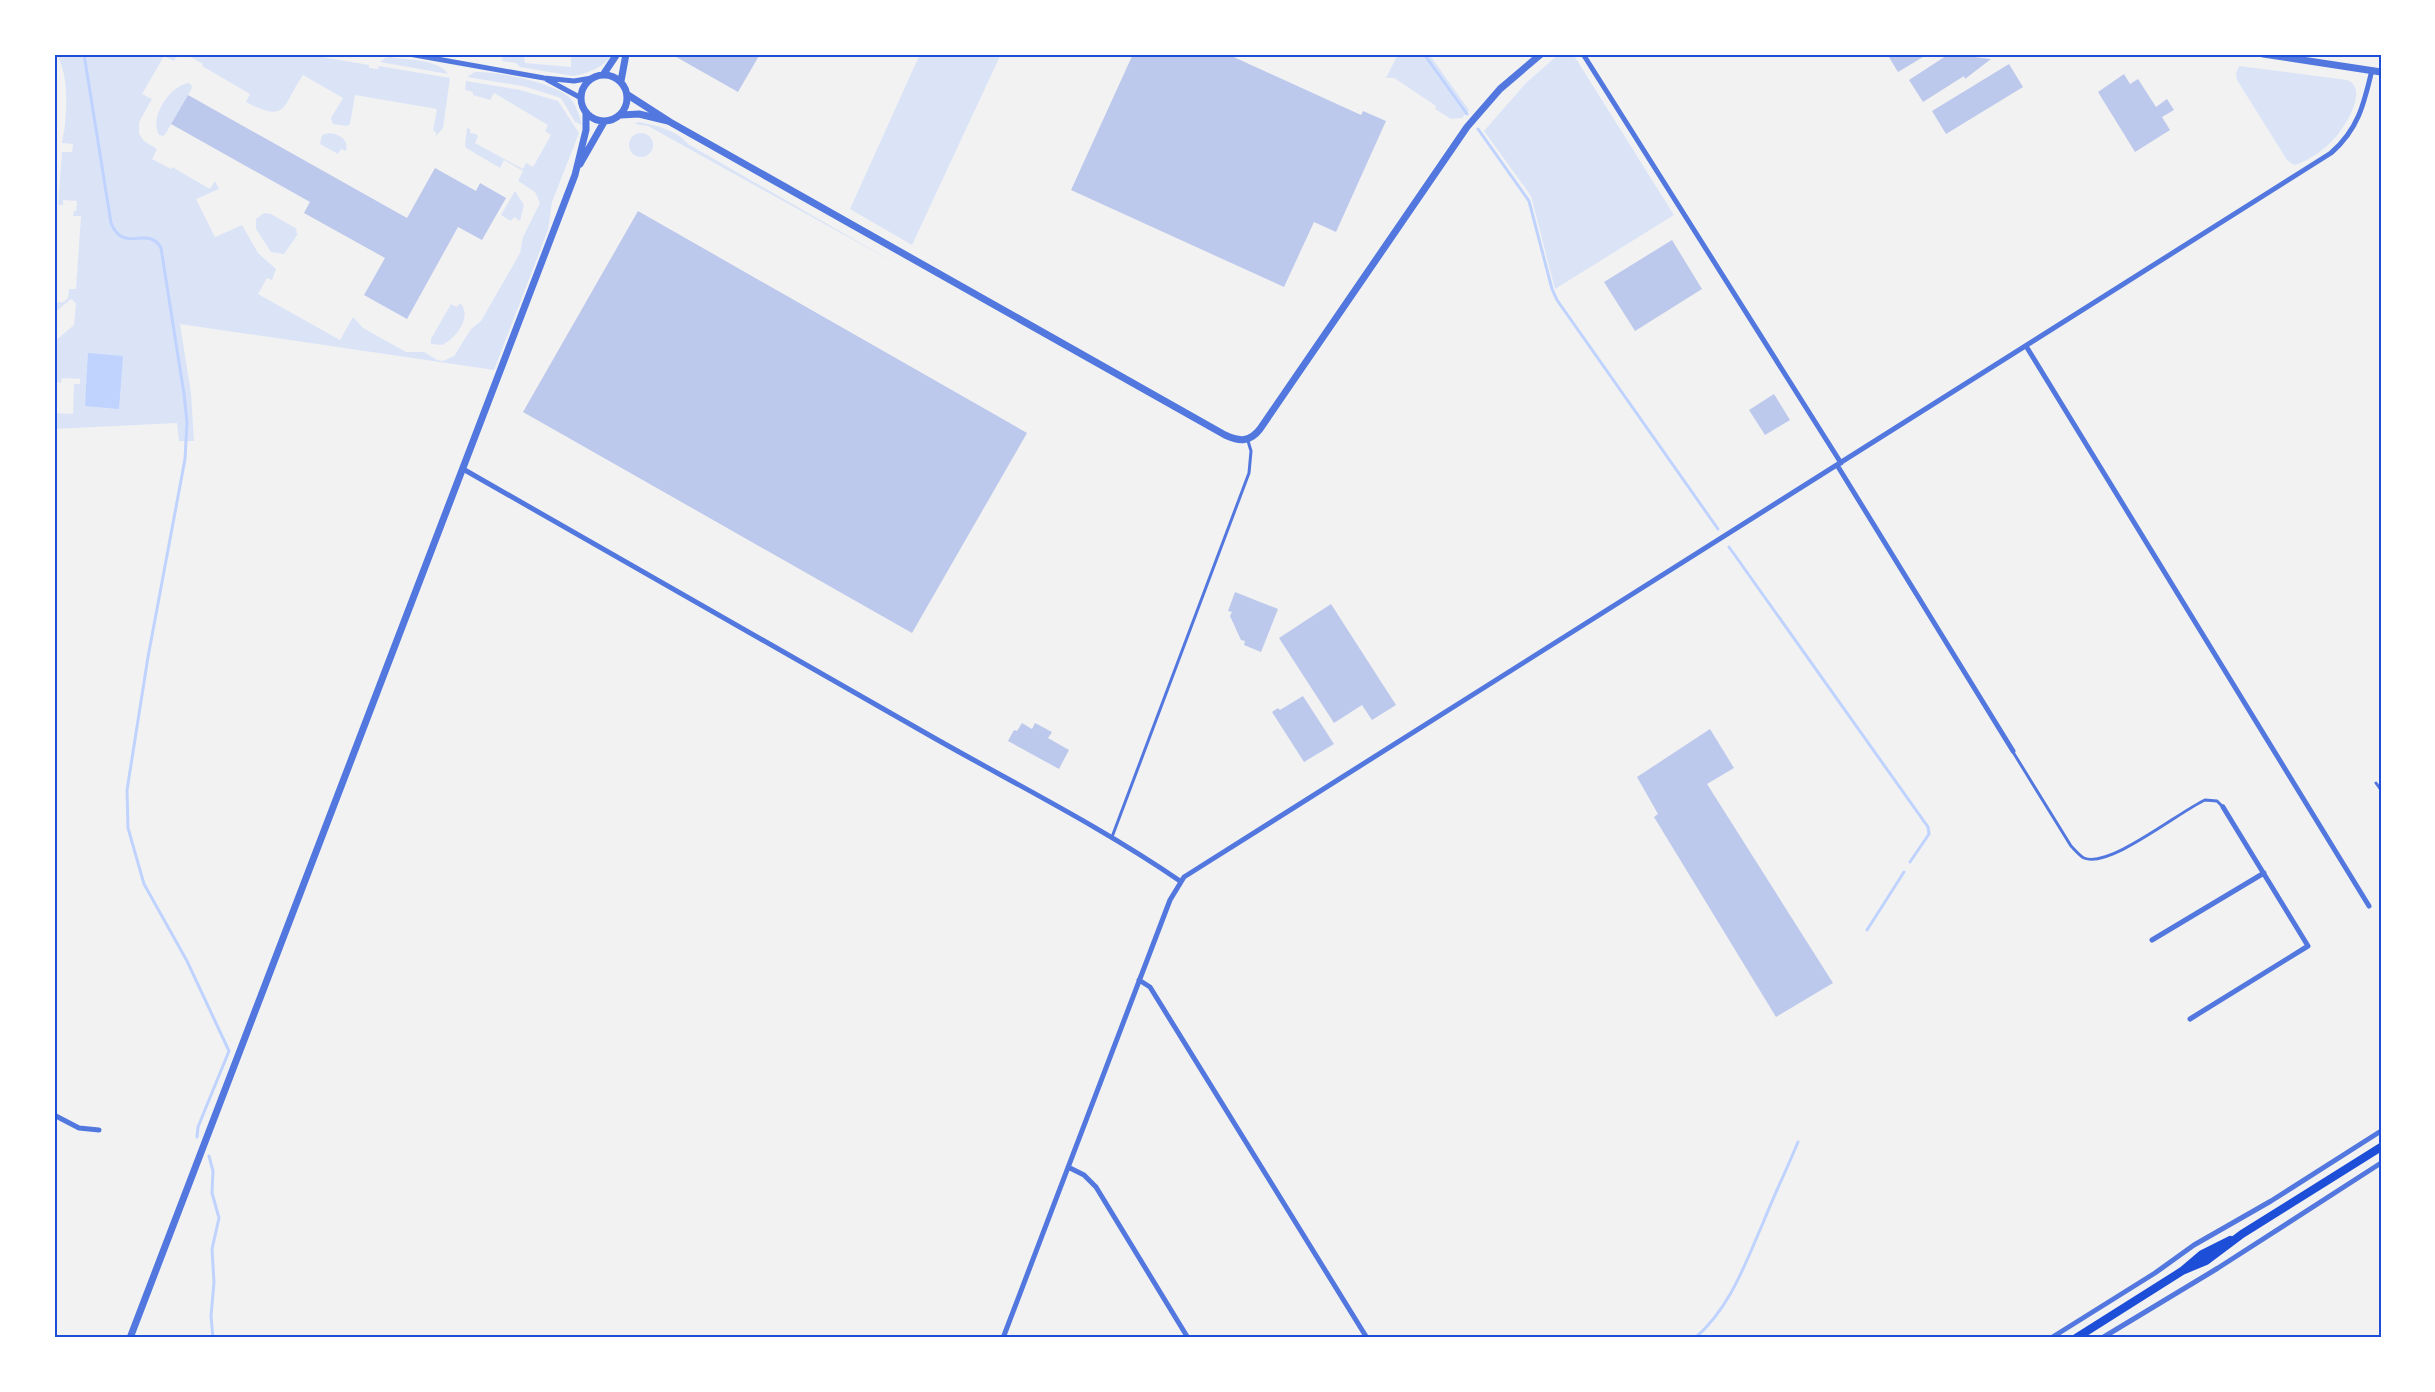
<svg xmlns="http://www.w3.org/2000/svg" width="2435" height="1392" font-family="Ubuntu,sans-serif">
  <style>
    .green { fill: #dbe4f7 }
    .water { fill: #bfd3fe }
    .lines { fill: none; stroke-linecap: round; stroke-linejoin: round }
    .stream { stroke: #bfd3fe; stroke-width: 3 }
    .building { fill: #bdc9ec }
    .service { stroke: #5277de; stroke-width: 3 }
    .minor { stroke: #5277de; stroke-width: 5 }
    .tertiary { stroke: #5277de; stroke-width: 7 }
    .secondary { stroke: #1d4ed8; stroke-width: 8 }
    .neatline { fill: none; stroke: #1d4ed8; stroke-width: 2 }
  </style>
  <rect width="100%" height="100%" fill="#f2f2f2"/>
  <path class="green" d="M56,54H178L174,61L164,56L142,94L152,99L139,122V134L144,141L157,149L152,159L171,169L172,167L210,189L215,181L219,189L196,199L215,237L242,225L258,253L276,269L272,280L267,278L258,294L340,340L353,317L363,328L406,352H424L437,360L443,361L454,356L471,329L481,321L520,253L523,237L540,203L535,192L518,181L523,171L504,160L500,168L466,148L465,145L467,128L470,129V133L476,134L478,136L475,143L523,169L526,163L533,167L551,135L545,131L548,125L494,93L490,100L473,95V92L465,90L466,81L520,90L558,101L579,133L552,202L548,230L494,370L180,324L191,393L194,441H179L177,423L54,429V413L73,414L74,384H80V379L62,378L61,383L54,381V342L74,325L76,303L71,299L54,313V303L64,302L68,298L69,289H76L81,216H73L74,211H76L77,201L63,200V205H58L62,152H72L73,144L62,143C62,137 65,131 65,124C67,103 68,72 56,54Z
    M185,54H305L369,65V68L378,69L379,66L450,78L443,128L436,136V132L433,131L437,109L355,95L350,124L347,126L333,124L331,118L343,98L303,75C282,106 288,124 246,102L250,94L202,66L203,64Z
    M503,54L524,57L525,63L571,67V54H613C605,66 588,74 573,76L520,67L516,63L502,61Z
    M920,54H1001L912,245L850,209Z
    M1398,54H1429L1469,110L1462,118L1451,119L1435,109L1436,106L1394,78H1386Z
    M1559,54H1573L1674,215L1555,289L1531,196L1484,131L1526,83Z
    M390,57C407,60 438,59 448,74L380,62L385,58Z
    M2239,66L2347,80C2371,89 2342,132 2330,143C2322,151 2305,163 2294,165L2287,160L2237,80L2236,73Z
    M475,72C497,71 557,83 571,99C576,105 580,117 582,125L575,122L561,98L523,86L467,77Z
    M189,83L192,86L191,90L166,133L163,136L159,135C149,117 170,85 189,83Z
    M638,122C655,125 677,130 688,144L902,267L648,126L635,124Z
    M629 145a12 12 0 1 1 24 0a12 12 0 1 1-24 0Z
    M329,133C339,134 349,139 346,151L341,149L338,154L320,144L322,135Z
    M515,191L524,205L520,221L514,217L511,221L501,215Z
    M264,213L271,214L297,229L296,232L298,234L284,254L271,252L256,229V219Z
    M460,303C473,316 456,339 442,345L431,344V339L451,304L457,307Z"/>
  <path class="water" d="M88,353L123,356L119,409L85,406Z"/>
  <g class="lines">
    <path class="stream" d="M84,54L111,223C124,255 148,224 161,248L184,394L187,422L185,459L148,657L127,790L128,828L144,884L187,961L229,1051L198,1127L197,1137
      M1424,54L1467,114
      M1478,129L1529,201L1552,289L1557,300L1718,529
      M1729,547L1928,827L1929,834L1910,862
      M1867,930L1904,872
      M209,1156L213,1171L212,1193L219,1218L212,1249L214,1282L211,1316L213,1338
      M1695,1338C1730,1308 1745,1264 1763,1223C1774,1195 1787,1169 1798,1142"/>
  </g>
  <path class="building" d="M671,54H760L738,92Z
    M1133,54H1227L1361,115L1363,111L1386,121L1336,232L1314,222L1284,287L1071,190Z
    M1887,54H1928L1898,72Z
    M1949,54L1991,59L1965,79L1964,76L1923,102L1909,80Z
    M2009,64L2023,87L1946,134L1932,111Z
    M2124,74L2130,84L2138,79L2156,107L2167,99L2174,110L2162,117L2170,130L2135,152L2098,92Z
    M188,95L407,218L435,168L476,191L480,183L506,198L482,240L458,227L407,319L364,295L385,258L304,213L310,202L171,124Z
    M638,211L1027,433L912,633L523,412Z
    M1672,240L1702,289L1635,331L1604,282Z
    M1774,394L1790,420L1765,435L1749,410Z
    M1235,592L1278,609L1261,652L1244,645L1245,641L1241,640L1230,616L1232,612L1228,611Z
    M1331,604L1396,705L1372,720L1362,705L1334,723L1279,638Z
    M1303,696L1334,744L1304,762L1272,712L1278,708L1280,710Z
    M1022,723L1032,729L1035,723L1052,732L1048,738L1069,750L1059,769L1008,741L1014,730L1017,731Z
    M1710,729L1734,768L1707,784L1833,983L1776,1017L1654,817L1658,814L1637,777Z"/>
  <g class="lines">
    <path class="service" d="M2013,752L2071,846C2075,850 2080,856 2084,858C2109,869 2180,811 2205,800L2217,801L2223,807
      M2376,783L2381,790
      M1112,837L1249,473L1251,451L1248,441"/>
    <path class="minor" d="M409,54L544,78L574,81L592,78
      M1583,54L1841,463
      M546,79L581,98
      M2026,346L2369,906
      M1837,465L2013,751
      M463,469C618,558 773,647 929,735C1013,783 1100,826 1180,881
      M2152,940L2264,873
      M1139,980L1150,987L1367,1338
      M2190,1019L2308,946L2223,807
      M54,1115L79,1128L99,1130
      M1068,1167L1084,1175L1096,1187L1188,1338
      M1003,1338L1170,900L1184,877L2331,153C2358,130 2364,104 2372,70
      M2051,1338L2155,1273L2194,1245L2271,1201L2381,1131
      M2102,1338L2218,1268L2381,1163"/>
    <path class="tertiary" d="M2263,54L2381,72
      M581 98a23 23 0 1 1 46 0a23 23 0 1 1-46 0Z
      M603,75L617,54
      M621,81L626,54
      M628,95L670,122L1225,435C1240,442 1250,442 1260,429L1467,127L1500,89L1541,54
      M621,115L639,114L668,121
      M580,164L604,122
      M130,1338L575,175L586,130V112"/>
    <path class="secondary" d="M2182,1271L2206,1261L2242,1234L2381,1147
      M2076,1338L2182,1271L2202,1254L2230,1240"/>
  </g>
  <rect width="2435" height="1392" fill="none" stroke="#ffffff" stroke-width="111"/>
  <rect x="56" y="56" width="2324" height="1280" class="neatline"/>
</svg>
